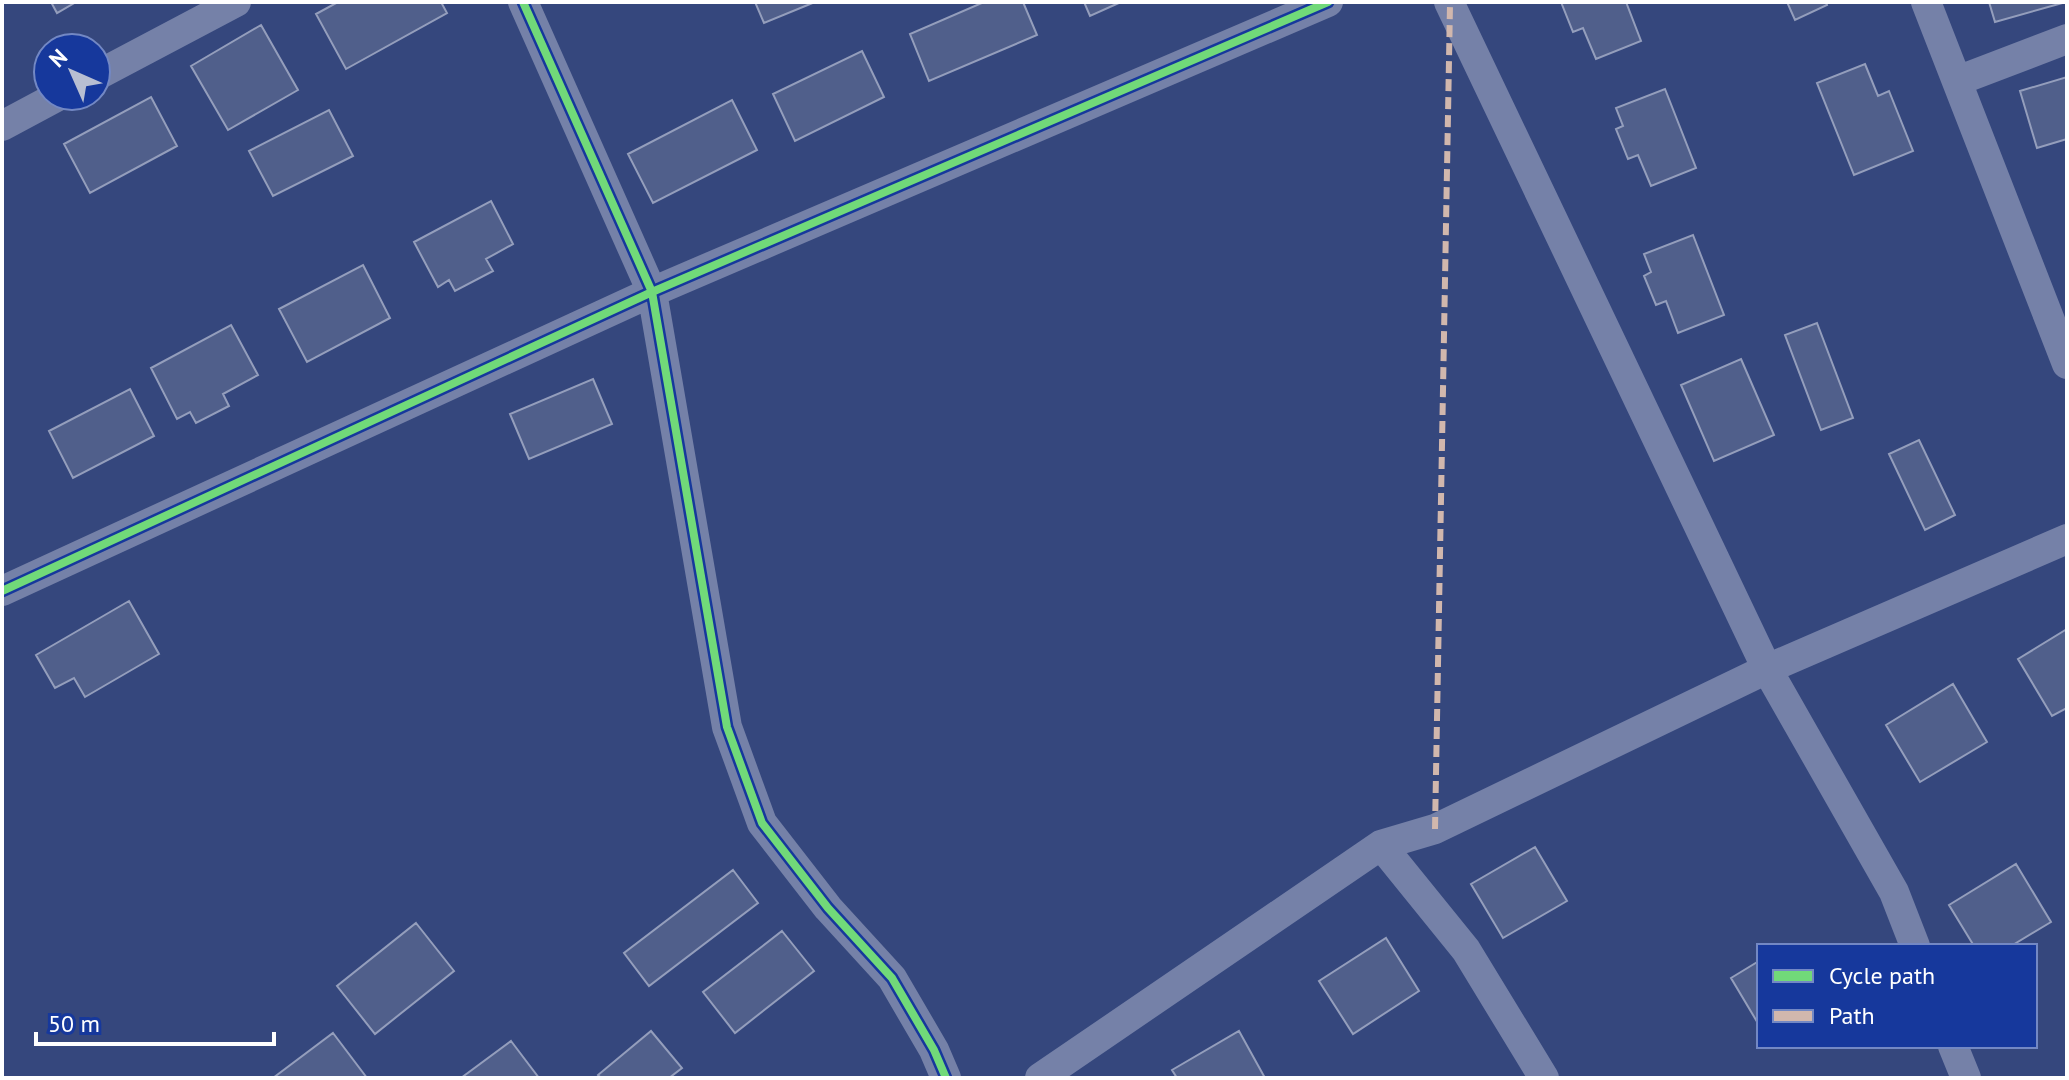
<svg xmlns="http://www.w3.org/2000/svg" width="2069" height="1080" font-family="'PT Sans',sans-serif">
  <style>
    .building { fill: #505f8b; stroke: #949ebc; stroke-width: 2 }
    .lines { fill: none; stroke-linecap: round; stroke-linejoin: round }
    .minor { stroke: #7581a8; stroke-width: 30 }
    .quiet { stroke: #d1b7ad; stroke-width: 6; stroke-dasharray: 12 6; stroke-linecap: butt }
    .cycleway-casing { stroke: #16389c; stroke-width: 13 }
    .cycleway { stroke: #71d979; stroke-width: 8 }
  </style>
  <rect width="100%" height="100%" fill="#35477d"/>
  <path class="building" d="M51,2H76L57,13Z
    M338,2H441L447,13L346,69L316,14Z
    M755,2H815L764,23Z
    M984,2H1023L1037,35L929,81L910,34Z
    M1084,2H1121L1090,16Z
    M1561,2H1626L1641,41L1596,59L1583,28L1573,32Z
    M1787,2H1826L1827,5L1795,20Z
    M1989,2H2066L1995,22Z
    M261,25L298,90L228,130L191,66Z
    M862,51L884,97L795,141L773,94Z
    M1865,64L1878,96L1889,91L1913,151L1854,175L1817,83Z
    M2067,77V139L2037,148L2020,91Z
    M1665,89L1696,168L1651,186L1638,155L1628,159L1616,129L1623,126L1616,108Z
    M151,97L177,146L90,193L64,144Z
    M732,100L757,150L653,203L628,154Z
    M329,110L353,156L273,196L249,151Z
    M491,201L513,244L486,259L493,271L455,291L449,280L438,287L414,242Z
    M1693,235L1724,315L1678,333L1666,301L1656,305L1644,276L1651,272L1644,254Z
    M363,265L390,318L307,362L279,309Z
    M1817,323L1853,418L1821,430L1785,335Z
    M231,325L258,375L223,394L229,406L196,423L190,412L177,419L151,368Z
    M1741,359L1774,435L1714,461L1681,385Z
    M593,379L612,424L529,459L510,414Z
    M130,389L154,436L73,478L49,431Z
    M1919,440L1955,515L1925,530L1889,454Z
    M129,601L159,654L85,697L74,678L55,688L36,655Z
    M2067,629V708L2052,716L2018,659Z
    M1953,684L1987,742L1920,782L1886,725Z
    M1535,847L1567,901L1503,938L1471,884Z
    M2016,864L2051,922L2011,946H1974L1949,905Z
    M733,870L758,903L649,986L624,953Z
    M416,923L454,971L375,1034L337,986Z
    M782,931L814,971L735,1033L703,992Z
    M1386,938L1419,991L1353,1034L1319,981Z
    M1759,961V1025L1731,978Z
    M651,1031L682,1068L669,1078H601L598,1075Z
    M1239,1031L1265,1078H1177L1172,1070Z
    M333,1033L367,1078H273Z
    M511,1041L539,1078H461Z"/>
  <g class="lines">
    <path class="minor" d="M523,2L652,292L727,727L762,823L828,908L892,978L934,1050L946,1078
      M1449,2L1767,669L1894,892L1915,946
      M1926,2L2067,364
      M96,76L236,2
      M1957,81L2067,39
      M2,126L58,96
      M2,591L652,292L1328,2
      M1381,845L1466,950L1544,1078
      M1953,1046L1966,1078
      M1040,1078L1381,845L1435,829L1767,669L2067,539"/>
    <path class="quiet" d="M1435,829L1450,5"/>
    <defs>
      <path id="cycleway" d="M523,2L652,292L727,727L762,823L828,908L892,978L934,1050L946,1078
        M2,591L652,292L1328,2"/>
    </defs>
    <use href="#cycleway" class="cycleway-casing"/>
    <use href="#cycleway" class="cycleway"/>
  </g>
  <rect width="2069" height="1080" fill="none" stroke="#ffffff" stroke-width="8"/>
  <rect x="1757" y="944" width="280" height="104" fill="#16389c" stroke="#7388c4" stroke-width="2"/>
  <rect x="1773" y="970" width="40" height="12" fill="#71d979" stroke="#7388c4" stroke-width="2"/>
  <text x="1829" y="984" font-size="24" fill="#ffffff">Cycle path</text>
  <rect x="1773" y="1010" width="40" height="12" fill="#d1b7ad" stroke="#7388c4" stroke-width="2"/>
  <text x="1829" y="1024" font-size="24" fill="#ffffff">Path</text>
  <g transform="translate(72 72) rotate(315)"><circle r="38" fill="#16389c" stroke="#7388c4" stroke-width="2"/>
  <path d="M0-6L14 30L0 20L-14 30Z" fill="#b8bfd2"/>
  <text y="-12" font-size="22" font-weight="bold" text-anchor="middle" fill="#ffffff">N</text>
  </g>
  <path d="M36 1032v12h238v-12" fill="none" stroke="#ffffff" stroke-width="4"/>
  <text x="48" y="1032" font-size="24" fill="#ffffff" stroke="#16389c" stroke-width="6" paint-order="stroke">50 m</text>
</svg>
